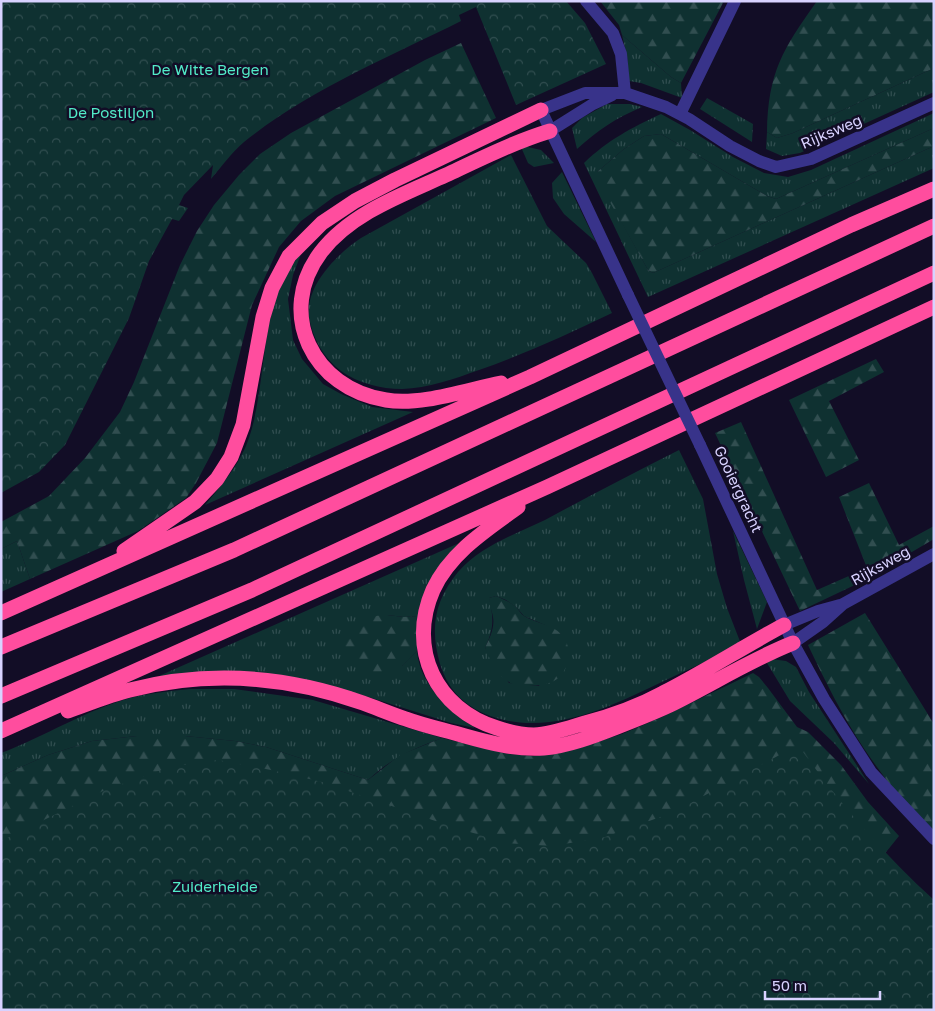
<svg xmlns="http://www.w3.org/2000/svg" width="935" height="1011" font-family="'Golos Text',sans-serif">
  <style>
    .grass { fill: url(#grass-tufts); fill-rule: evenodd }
    .forest { fill: url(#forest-firs) }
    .park { fill: url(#park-crowns) }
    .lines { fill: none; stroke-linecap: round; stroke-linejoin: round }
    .street { stroke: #38338a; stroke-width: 12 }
    .highway { stroke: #ff4d9e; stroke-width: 15 }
    .street-bridge { stroke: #38338a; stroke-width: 12 }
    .labels { text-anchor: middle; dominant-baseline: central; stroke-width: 5; stroke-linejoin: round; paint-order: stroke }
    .park-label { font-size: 15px; fill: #52ebc8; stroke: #120d26 }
    .street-label { font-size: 15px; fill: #d8d2ff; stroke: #120d26 }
  </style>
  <defs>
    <pattern id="grass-tufts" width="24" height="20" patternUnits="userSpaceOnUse" patternTransform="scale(1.25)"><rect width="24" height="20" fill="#0f3131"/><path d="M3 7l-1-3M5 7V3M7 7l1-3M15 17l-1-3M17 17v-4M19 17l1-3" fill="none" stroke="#314e50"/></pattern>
    <pattern id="forest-firs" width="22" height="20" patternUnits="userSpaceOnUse" patternTransform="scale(1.25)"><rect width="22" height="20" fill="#0f3131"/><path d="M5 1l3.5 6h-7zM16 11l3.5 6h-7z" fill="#314e50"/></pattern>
    <pattern id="park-crowns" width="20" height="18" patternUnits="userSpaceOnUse" patternTransform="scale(1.25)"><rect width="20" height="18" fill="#0f3131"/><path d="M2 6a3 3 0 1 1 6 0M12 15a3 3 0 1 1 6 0" fill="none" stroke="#314e50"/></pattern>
  </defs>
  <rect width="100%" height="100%" fill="#120d26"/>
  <path class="grass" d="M622,35L671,77L681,83L682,98L641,83L629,81L627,56Z
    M934,68V92L800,153L782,156L766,149L767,132L777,138L793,133Z
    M707,98L753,124L752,142L700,109Z
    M607,104H630L642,107C616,118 598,130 577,149L572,128L582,118Z
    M934,113V128L776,199L767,196L661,134L644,136L624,149L597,172V177L648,270L653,273L934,146V168L648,297L584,163C608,140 631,128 661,114L690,130L733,157L764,173L788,177L811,170Z
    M523,146L541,150L554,163L534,167L528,163L521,147Z
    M511,155L547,226L586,263L592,273L612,313C568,334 525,354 479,370C454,379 428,388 402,389C381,389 358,383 341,371C323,357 313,339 309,317C305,286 337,254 361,238Z
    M562,172L596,242L564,214L553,198L552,183Z
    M301,254L293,275L288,299L293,340L302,359L323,384L341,394L372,407L413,412L205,505C221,486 236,469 246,446C270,388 256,300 301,254Z
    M679,450L703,499L717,574L727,608L741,644C716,657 691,668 666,680C610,707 545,740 483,713C461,703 447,687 440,664C430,629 434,601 458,572C482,545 514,535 545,520C589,496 634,473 679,450ZM496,596L506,600L516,607L524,616L545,625L561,634L539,686L509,683L485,648C494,628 494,619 489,598Z
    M733,531L767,602L757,629L744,580Z
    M466,540L418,616L404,617L387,615L402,666L417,651C420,686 448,708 475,728L451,723L356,693L150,680Z
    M17,541L30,579L1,592V549Z
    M771,659L786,661L796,667L809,692L869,784L834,743L790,701L767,663Z
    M191,689H234L313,700L442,738C411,750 393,757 368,780L266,747L235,741L185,736H137L92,741L48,755L1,776V753C44,737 86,710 130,698C150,693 170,691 191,689Z"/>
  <path class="forest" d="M600,1H724L681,83L671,77L622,35L619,25Z
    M817,1H934V68L793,133L777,138L767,132C768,72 783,49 817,1Z
    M461,43L496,118L335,196L301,221L279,247L252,305L217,443L196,483L186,498L138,531L30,579L17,541L1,549V522L49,496L85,458L120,412L134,382L180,265L197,231L214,205L239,175L260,154L291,133L425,60Z
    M934,128V146L653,273L648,270L596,177L597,172L624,149L644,136L661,134L767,196L776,199Z
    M876,359L884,372L829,401L859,460L826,477L789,400Z
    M741,422L817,590L867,568L839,497L869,483L899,545L934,526V539L859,583L800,611L715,433Z
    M496,596C503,599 510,602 516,607C519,610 521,614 524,616C535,623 552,624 561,634C573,646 570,669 557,679C547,686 535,686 524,685C519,685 512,685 509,682C496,675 491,661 485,648C489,639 495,628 493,617C492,610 489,605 489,598Z
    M865,613L934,724V839C910,810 886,781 865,750C843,717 825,681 808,645Z
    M387,615L404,617L418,616L417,622V651C385,685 380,686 342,657C343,650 342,643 344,637C348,618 372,616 387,615Z
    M753,673L759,677L768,688L797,727L808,732L841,765L868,802L899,836L850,897L1,1010V776L48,755L92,741L137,736H185L235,741L266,747L368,780L400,755L442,738L508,754L534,756L576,749L622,734L662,717Z"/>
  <path class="park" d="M1,1H566L585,23L606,64L516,105L476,7L459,15L461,21C389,57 307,91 244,142C232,152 222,166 211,179L213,165L184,195L179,205L188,208L179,221L172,219L149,261L129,318L65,445L39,472L1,493Z
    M798,745C838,801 882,853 934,900V1010H1V841L105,790L170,767L218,760L271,770L322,782L447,825L506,843L553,846L605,837L674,812Z"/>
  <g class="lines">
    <path class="street" d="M586,1L613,33L621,54L625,93
      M680,114L735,1
      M550,131L593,104L612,95
      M628,295L541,110L585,93H625L666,107L689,119L730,146L759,161L776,167L811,159L934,103
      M700,445L793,643L824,699L871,772L934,839
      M784,625L818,611L840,605
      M793,643L823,622L843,604L934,554"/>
    <path class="highway" d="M501,383C466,390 420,406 386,400C313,389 275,313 321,252C351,213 402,195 446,175C480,159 514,142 550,131
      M518,507C486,530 450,553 433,590C407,649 436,709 497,728C509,732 521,735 534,735C552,734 568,728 585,723C611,716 639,706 663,693C704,672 743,647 784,625
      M124,551L195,502L217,479L231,457L243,425L263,317L272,288L289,256L322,223L355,201L395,180L541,110
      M1,613L530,377L851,225L934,189
      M1,647L234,550L934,226
      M1,696L252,590L934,273
      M68,711C88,704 109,695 130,690C208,670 287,676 363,703C377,708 391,714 406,719C425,726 445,730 465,736C490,743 517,750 544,748C568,746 594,736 617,727C635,720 653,713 670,705C711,685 750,660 793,643
      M1,731L547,487L934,307"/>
    <path class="street-bridge" d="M628,295L700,445"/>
  </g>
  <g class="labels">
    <g class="park-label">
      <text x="210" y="69">De Witte Bergen</text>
      <text x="111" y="112">De Postiljon</text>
      <text x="215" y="886">Zuiderheide</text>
    </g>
    <g class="street-label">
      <text transform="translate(831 131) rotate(-23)">Rijksweg</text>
      <text transform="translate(739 489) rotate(65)">Gooiergracht</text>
      <text transform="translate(880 565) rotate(-29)">Rijksweg</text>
    </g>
  </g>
  <rect width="935" height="1011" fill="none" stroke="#d8d2ff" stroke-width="5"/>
  <path d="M765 991v8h115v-8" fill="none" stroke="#d8d2ff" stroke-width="2.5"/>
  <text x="772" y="991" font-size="15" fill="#d8d2ff" stroke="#120d26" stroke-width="4" paint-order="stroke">50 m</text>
</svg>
